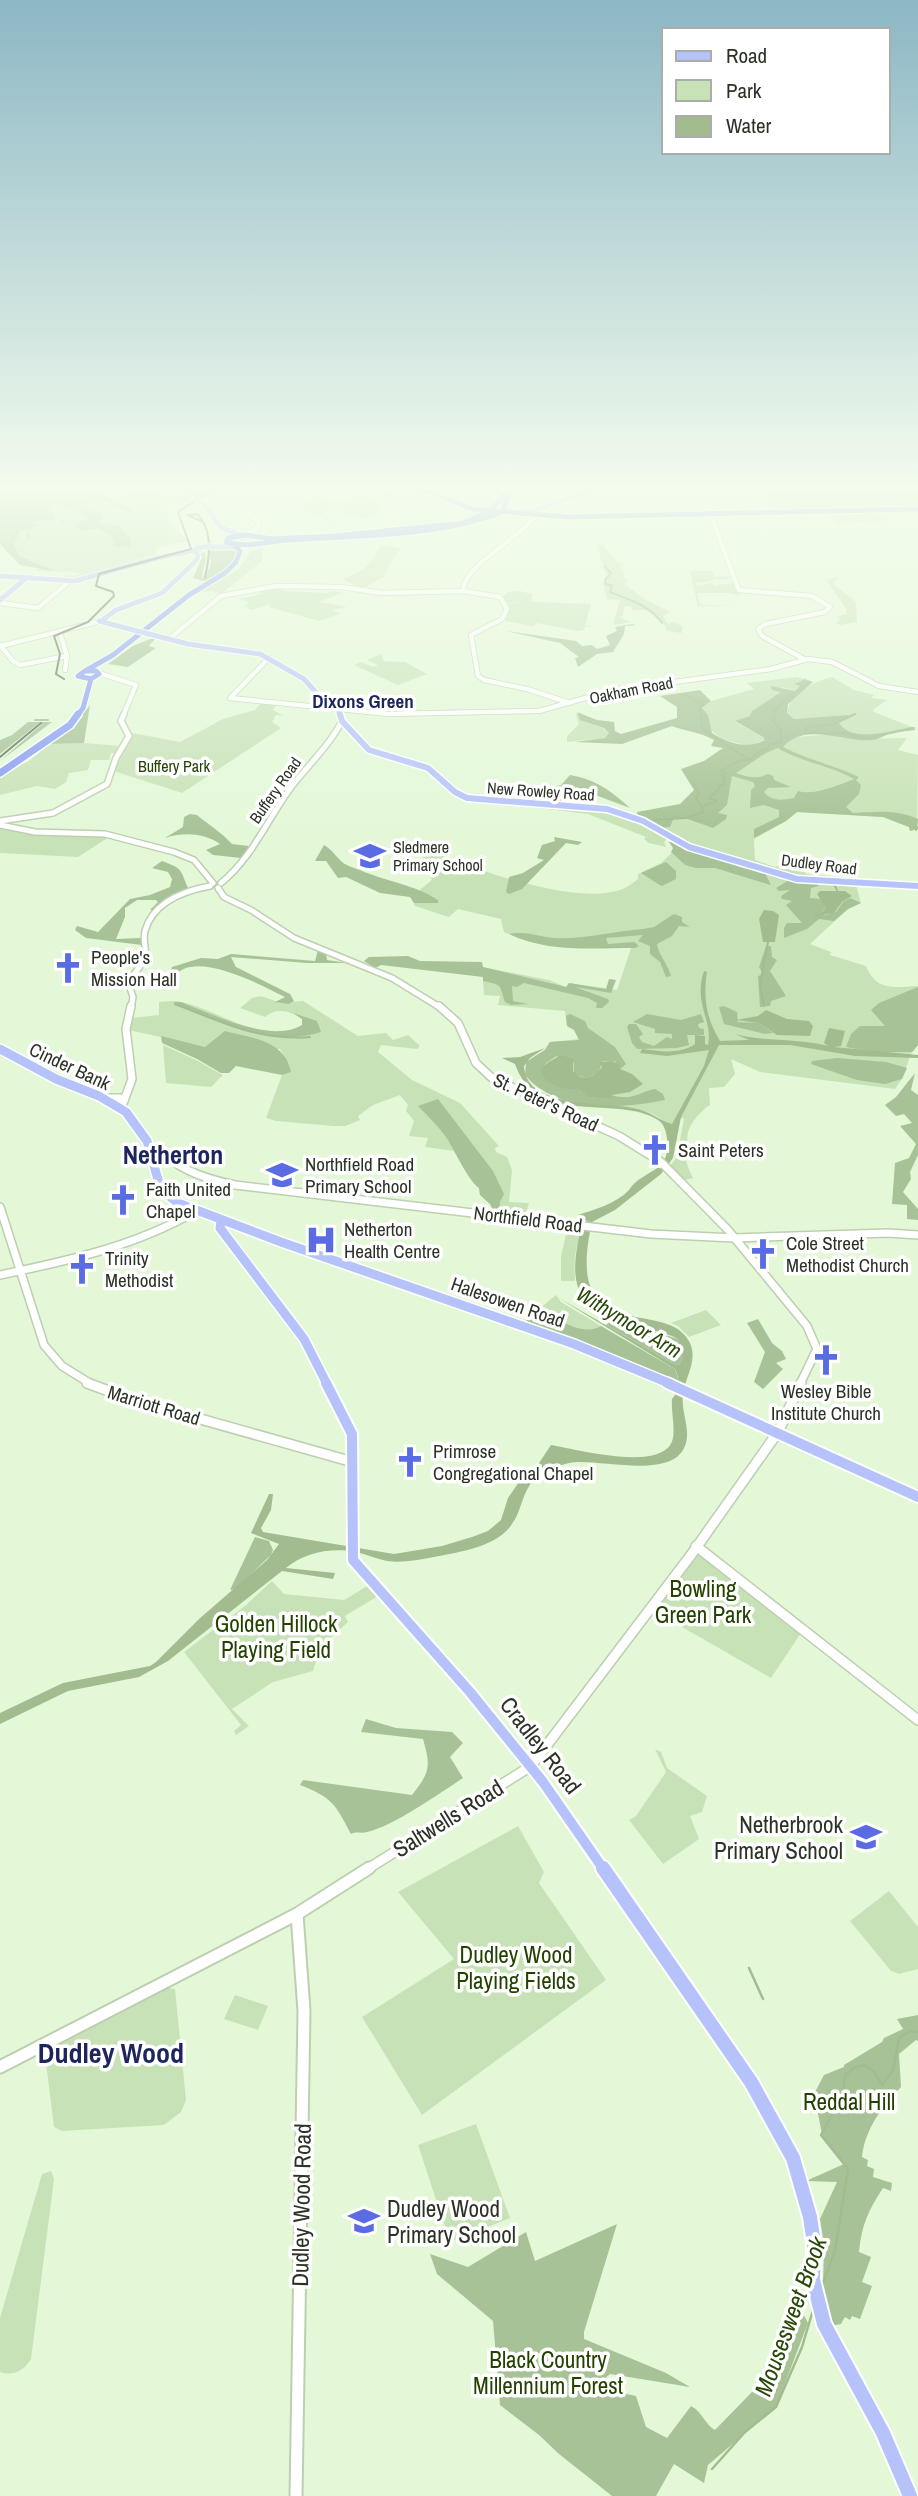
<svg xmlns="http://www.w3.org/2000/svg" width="918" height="2496" font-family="'Archivo Narrow',sans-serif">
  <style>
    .green { fill: #c8e2b7 }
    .forest { fill: #a7c296; fill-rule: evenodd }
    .water { fill: #a2bc90 }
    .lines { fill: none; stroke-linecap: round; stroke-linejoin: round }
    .stream-far1 { stroke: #a2bc90; stroke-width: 2 }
    .stream { stroke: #a2bc90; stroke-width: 2.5 }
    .minor-far4-casing { stroke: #bdcfb1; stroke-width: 6 }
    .minor-far3-casing { stroke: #bdcfb1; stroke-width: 8 }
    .minor-far2-casing { stroke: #bdcfb1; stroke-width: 10 }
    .minor-far1-casing { stroke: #bdcfb1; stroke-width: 12 }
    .minor-casing { stroke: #bdcfb1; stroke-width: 15 }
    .major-far4-casing { stroke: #fff; stroke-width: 7 }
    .major-far3-casing { stroke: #fff; stroke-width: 9 }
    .major-far2-casing { stroke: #fff; stroke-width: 12 }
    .major-far1-casing { stroke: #fff; stroke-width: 14 }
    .major-casing { stroke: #fff; stroke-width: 18 }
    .highway-far1-casing { stroke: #fff; stroke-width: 7 }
    .highway-casing { stroke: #fff; stroke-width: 10 }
    .minor-far4 { stroke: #fff; stroke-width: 4.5 }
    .minor-far3 { stroke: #fff; stroke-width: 5 }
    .minor-far2 { stroke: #fff; stroke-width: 7 }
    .minor-far1 { stroke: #fff; stroke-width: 9 }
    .minor { stroke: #fff; stroke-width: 11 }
    .major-far4 { stroke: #b6c3fa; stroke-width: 5 }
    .major-far3 { stroke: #b6c3fa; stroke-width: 6 }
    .major-far2 { stroke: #b6c3fa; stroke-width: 9 }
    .major-far1 { stroke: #b6c3fa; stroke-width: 10 }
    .major { stroke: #b6c3fa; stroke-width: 14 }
    .highway-far1 { stroke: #869bf6; stroke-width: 5 }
    .highway { stroke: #869bf6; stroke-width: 7 }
    .tram { stroke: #646f5c; stroke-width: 2 }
    .major-bridge-casing { stroke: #fff; stroke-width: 7; stroke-linecap: butt }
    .major-bridge { stroke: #b6c3fa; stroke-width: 5 }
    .labels { text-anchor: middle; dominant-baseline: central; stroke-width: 7; stroke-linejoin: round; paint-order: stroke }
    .far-street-label { font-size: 16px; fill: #2b3226; stroke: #fff }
    .far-park-label { font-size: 16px; fill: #234200; stroke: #fff }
    .far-poi-label { font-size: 16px; fill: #2b3226; stroke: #fff; text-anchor: start }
    .far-quarter-label { font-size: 19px; font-weight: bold; fill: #1d255d; stroke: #fff }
    .poi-label { font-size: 19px; fill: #2b3226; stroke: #fff; text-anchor: start }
    .street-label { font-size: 19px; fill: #2b3226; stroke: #fff }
    .water-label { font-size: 21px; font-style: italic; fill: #284807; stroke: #fff }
    .near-park-label { font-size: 23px; fill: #234200; stroke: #fff }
    .near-street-label { font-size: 23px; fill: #2b3226; stroke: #fff }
    .near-poi-label { font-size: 23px; fill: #2b3226; stroke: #fff; text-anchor: end }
    .near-water-label { font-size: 24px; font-style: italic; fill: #284807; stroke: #fff }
    .district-label { font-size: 26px; font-weight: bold; fill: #1d255d; stroke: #fff }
    .near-quarter-label { font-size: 28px; font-weight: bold; fill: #1d255d; stroke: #fff }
  </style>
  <rect width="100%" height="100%" fill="#e4f8d8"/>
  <path class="green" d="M0,489L109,499L146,491L167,489L168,491H158L159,494H166L159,495L161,498L166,495L186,497L182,489H185L190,497L189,501L176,502L186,504L184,507L163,501L169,503L166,505L168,515L175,512L167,516V520L188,541L155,548L157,555L74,579H63V576L81,575L76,572L36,571L39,568L20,565L0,544Z
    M404,489H410L388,496L392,498L378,499L381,512L371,516L373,517L357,519L363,517H352L340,510L323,513L335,525L318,514L295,510H302L306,501H311L315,496C329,496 335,504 354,500L356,494L376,499L377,496L372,493L379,496Z
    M769,489H910L918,492V507L888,506L885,501H875L877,506L775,509L767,495L771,494Z
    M874,512L891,520L835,524L833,522H837L828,513Z
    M596,544L603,545L618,563L625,565L619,566L625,575L623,577L628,581L624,583L641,597L670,612L663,616L668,624L674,622L682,626V633L667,631L664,624L650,610H633L630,606L624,607L623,616L619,617L630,622L613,625L620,600L607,599L603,583L610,575L606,574Z
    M380,545L401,548L389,564L383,577L362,589L343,579C362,572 374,564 380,545Z
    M262,549V561L221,594L212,591L198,593L239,569L251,551Z
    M690,571H712L714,577L731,576L727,579L730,580L714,578L712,581L695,583L697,586L711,583L716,587V585L734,583L735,589L741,592L739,596L731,593H697L700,605L739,606H698Z
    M837,577L839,578L834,582L835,585L856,602L857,622L840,625L836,623L841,620L837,617L846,614L847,610L826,580Z
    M280,586L283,591L327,593L333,591L353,595L341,593L320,602L347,607L332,610L340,614L319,621L269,607L271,605L269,604L252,610L245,606L250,602L239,599L261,594L258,590Z
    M520,591L532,594V601L536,602L591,604L585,625L597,627L585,626L584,630L578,631L537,623L533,626L505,621L510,608L508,604L522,602L507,603L503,597L508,592Z
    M381,654L384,661L405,662L427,674L398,685L354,665L361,662L373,667L378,665L367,660Z
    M796,677L805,679L795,684L801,686L795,691L781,687L782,692L752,711L750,716L735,722L763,737L765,740L748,746L723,739L709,729L702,708L711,701L754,689L747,683Z
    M832,677L854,690L874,695L871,698L887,700L873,710L874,712L912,727C891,731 854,744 839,723L847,715L794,719L787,713C790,692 813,682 832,677Z
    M260,704L276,705L273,710L284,716L276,715L272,722L281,728L182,793L114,771L132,733L180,742L223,719L255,710Z
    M575,712C589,728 597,721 609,733L605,738L567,742V736L579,724Z
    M836,734L849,739L907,738L898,750L918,755L917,829L910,831L909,827L883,817L797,812L786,821L754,839L755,860L775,867L797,860L806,874L830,876L829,878C772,874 713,857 662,828L670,826L674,818H684L726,778L779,743L783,746L795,737Z
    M84,743L121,746L116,753H111L109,760H91L88,770L69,773L66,782L55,789L37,786L0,795V775L29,761L50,744Z
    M530,807C582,804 623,813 668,838L664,842L666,847L649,843L644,839L646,837L588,814Z
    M0,827L109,837L78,857L0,853Z
    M421,845C465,867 579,909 625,888C629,886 634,882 638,879V874L661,863L680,845L765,873L856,885L861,903L848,909L810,944L831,952L830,955L866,966C877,992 894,987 918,986V1045L911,1054L902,1079L895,1089L760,1072L731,1059L735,1074L724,1087L709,1088L710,1105C698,1113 682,1131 689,1146C682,1157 688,1167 693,1178L685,1180L670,1166L677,1157L684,1118L675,1120L670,1125L653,1114L635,1108L585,1105L555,1097L545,1048L550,1042L580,1039L574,1030L567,1026L565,1011L498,1005L500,996L484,995L482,967L549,980L566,987L569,983L617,990L631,948C586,948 545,950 504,932L501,919L458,909L449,917L415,906L411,897L432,880L418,846Z
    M261,996L281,1003L303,1001L358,1036L386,1033L393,1040L408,1035L420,1046L417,1049L381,1045L378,1052L412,1080L460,1103L499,1146L495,1148L496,1152L507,1157L512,1170L509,1202L529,1203L525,1216L494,1212L490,1204L480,1195L479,1188C470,1182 461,1161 454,1151L425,1147L428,1138L409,1136L414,1121L406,1111L408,1105L400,1095L373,1105L358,1116L360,1120L345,1126H333L276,1121L266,1118L282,1075L290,1072L289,1064L280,1049L205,1047L129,1030L132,1018L159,1015V1002C166,1002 174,1000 181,1002C218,1009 265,1048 302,1025V1019C290,1011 277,1007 265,1017L240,1008L252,998Z
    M163,1045L196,1060L223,1075L211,1087L166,1083Z
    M568,1226L586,1228C574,1241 574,1263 575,1281H561V1256Z
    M556,1295L561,1302L601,1326C581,1337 557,1318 539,1309Z
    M706,1310L721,1325L689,1337L678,1326L671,1323Z
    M695,1556H701L801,1633L771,1678L656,1612Z
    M272,1581L284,1594L344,1600L369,1585L378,1596L345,1616L348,1622L320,1648L313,1671L273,1682L232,1709L249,1726L236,1735L234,1731L241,1725L184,1652L246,1605Z
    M655,1749L661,1752L667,1768L707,1796L702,1812L690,1816L699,1839L663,1864L629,1820L636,1816L666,1772Z
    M518,1826L544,1872L539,1883L606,1980L422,2115L362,2017L454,1959L398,1892Z
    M889,1891L918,1927V1969L899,1974L891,1971L850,1921Z
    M164,1987L175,1989L186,2100L181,2112L164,2125L62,2131L54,2127L45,2055L50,2046Z
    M235,1995L268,2006L258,2030L224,2019Z
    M476,2124L510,2218L450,2242L418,2145Z
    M51,2171L54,2179L31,2359C24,2370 14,2377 0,2372V2318L42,2174Z"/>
  <path class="forest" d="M0,489C43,489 96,481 132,510L128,511L105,500L85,506L103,514L99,516L103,518L97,522L122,527V531L130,537L131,547L114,546L112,536L93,526L97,529L82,531L75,525L82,524L77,523L87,520V516L56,504L48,506L56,520L31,521L30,523L37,524L32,528L41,529H31L28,532L38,534L27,532L32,537L27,540L26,533L29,529L20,530L14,545L19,556L55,571L20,565L0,544Z
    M233,548L237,551C234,568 220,574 206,582L193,578L202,557L198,552L204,549L206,557L202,577H206L211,563L209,549Z
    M632,624L636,625L625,626L624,634L613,652L597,654L578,667L575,658L579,657L560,643L506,631L576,641L582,646L592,645L597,649L610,645L606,636L617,631L615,627Z
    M150,639H155L149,646L156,648L128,667L108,664L133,646Z
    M805,679L813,682L788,704L787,713L794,719L847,715L851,717L839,723C854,744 892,730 912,727L916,730C908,731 897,731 888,734C884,736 879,739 873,740C845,743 805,721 783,747C808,760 834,765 859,777L856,780L861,785L859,794L846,807L853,813C876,812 896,809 918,819L917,829L910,831L909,827L883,817L797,812L786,821L754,838V829L779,817V810L764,805L750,808L751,790L755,786L753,782L732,776L727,805L718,813L727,815L726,819L713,828L685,818H674L670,827L662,828L638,816L637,812L680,804L694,790L681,769L704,761L723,748L711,746L714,740C697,731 688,732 672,726L622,744L575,742L605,738L609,733L604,728L580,720L577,712L597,720L614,722L615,731L621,734L677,718V707L660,696L700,690L711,701L702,708L708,715L712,733C729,743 746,750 765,740L763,737L735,721L750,716L752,711L781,692L772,690L771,686L795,691L800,686L794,684ZM778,748C802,763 830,765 854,779C839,785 814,796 798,791L794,798C783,800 772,802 764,792L768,788L791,787L774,780L773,776L768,774C758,779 749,778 736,773L766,753Z
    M90,705L84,743L50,744L77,721Z
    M28,722H52L0,761L42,724L39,723L0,754V740L12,735Z
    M570,775C597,780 610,790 630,808L590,793L588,802L550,800L533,803L535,791L561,785Z
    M190,814L197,815C209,825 221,832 232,844L249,846L241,858L213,855L206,850L220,844C204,833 183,832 165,838L183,827L184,817Z
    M554,837L582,842L578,845L566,843L522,889L509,894L506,892L509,877L523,873L544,860L537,858L542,845L555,841Z
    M672,841L765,873L771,885L715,868H696L685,865L671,852L673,848L669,842Z
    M324,845C332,850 333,853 340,860C344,865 354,868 360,870C387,882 413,884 438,900V903H414L410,897L380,893L346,877L338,878L326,861H315Z
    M162,861C184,869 180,870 188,888L174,894L154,910H150L158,902L156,900H137L125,908V917L116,939L141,938L142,945L86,938L75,930L77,926L98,932L130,899L150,895L170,887L172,879L168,872L152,868Z
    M666,862L676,871V879L662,886L658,884L641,873Z
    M789,880L815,882L819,886L811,888L810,898L823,899L826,908L822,911L825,915L836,912L843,902L850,898L861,903L848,909L834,921L819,919L807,929L784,938V928L787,923H802L786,905L792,901L782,899L781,896L790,890L779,891L776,888Z
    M674,914L682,917V922L690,927L679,926L672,936L657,944C659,956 668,964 671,976L666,977L660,962L650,954V946L638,941L643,935L606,938L608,944L634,942L639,946L635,948C593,948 548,953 509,934C527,931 536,936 553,938C583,940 614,931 643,929L654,927Z
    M766,946H771L772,957L777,960L770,971L786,996L771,1001L770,1006L760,1007L758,976L763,974L759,967Z
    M318,950L326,954L327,960L347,963H307L231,957L236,967L290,994L294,1001L289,1004L275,1002L285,997C263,986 190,946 173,979H168L172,967L201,958L218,959L231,954L315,961Z
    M408,956L420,961L482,962L483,967L566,987L569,983L606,989L609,979L616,980L611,993L575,987L608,999L609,1002L602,1008H596L597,1003L588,998L524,983L517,987L512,986L513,1001L528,1004L511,1005L505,1002C499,984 503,985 483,981V977L381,965L375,968L364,961L369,957Z
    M918,987V1045L912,1052H873L846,1047L851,1034L860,1026H885L871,1010L879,1003Z
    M173,1002H181C212,1014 272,1044 302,1025V1019L293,1013L317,1021L321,1032C267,1049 221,1022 173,1002Z
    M724,1006L737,1012L738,1022L759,1023L773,1033L765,1034L724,1024L719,1007Z
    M570,1014L585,1021L588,1028L615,1047L626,1064L620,1069L615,1061H603L598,1073L587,1078L574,1074V1063L556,1056L544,1065L555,1085L580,1090L589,1097L611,1099V1095C634,1101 636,1093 655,1089L663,1094L665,1100C622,1109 556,1113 525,1075L526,1062L546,1049L550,1042L579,1040L574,1030L567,1026L566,1016Z
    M647,1014L681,1020L701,1014L704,1022L698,1024L699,1028L704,1029V1035H687L689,1045L677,1048L637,1049L632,1043L627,1027L629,1024H636L643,1034L639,1037L642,1042L654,1046L667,1037L672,1039V1034L655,1033V1029L633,1022Z
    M225,1031C251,1038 285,1040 291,1072L282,1075L236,1066L229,1073H221L197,1059L162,1043L161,1036L205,1047Z
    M837,1058L886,1062L907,1068L902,1079L885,1084L857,1080L811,1064L812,1061Z
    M915,1073L911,1090L918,1095V1155L910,1172L911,1179L903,1192L918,1209V1220L907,1219V1205L892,1204L895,1163L909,1158L916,1144L900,1126L912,1123L904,1114L896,1116L885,1105L896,1097Z
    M438,1099L493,1171L504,1194L500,1202L499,1213L494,1212L490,1204L480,1195L479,1188C469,1181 455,1152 448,1140C440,1128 429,1117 418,1106Z
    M539,1309C557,1318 581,1337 601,1326L675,1369L679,1382L526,1321Z
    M613,1319L678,1339L682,1360L679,1365L674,1364L606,1325Z
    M758,1319L772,1343L782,1351L786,1359L776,1363L783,1369L763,1389L754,1382L765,1352L747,1323Z
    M255,1537L269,1541L273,1550L271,1555L235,1589L230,1590Z
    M366,1719L396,1728L452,1732L463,1743L450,1757L463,1778C440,1793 392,1827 367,1832C361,1834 357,1831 351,1834C335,1804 333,1798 300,1785L303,1780L412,1795C430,1772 431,1767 423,1739L361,1732Z
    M918,2015V2041L916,2040L899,2054L901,2087C882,2107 865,2129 862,2157L868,2160L867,2166L874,2169L873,2177L892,2183L891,2191L883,2188C869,2209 861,2226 859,2252L871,2257L862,2282L872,2286L860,2319L852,2316L850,2320L845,2317L841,2324L831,2326L823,2289L824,2245L820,2219L837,2182L806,2181L844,2164L823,2139L814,2094L824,2075L844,2067V2065L882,2042L884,2038L903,2029L897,2019Z
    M617,2224L584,2332V2339L666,2373L690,2387L610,2374L595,2387L636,2396L646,2427L667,2438L691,2406C703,2412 704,2424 715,2430L751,2393L794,2313L800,2308L808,2323L776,2407L708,2465L704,2483L674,2464L656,2496H612L559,2454L539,2435L500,2405L493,2321L437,2274L430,2254L468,2267L526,2232L535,2261Z"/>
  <path class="water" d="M820,891H845L852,896L842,902L834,913L819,915L826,908L817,894Z
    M764,910L773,911L779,915L775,942H763L759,919Z
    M704,971L707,972C703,998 706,1018 720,1041L749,1040L735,1034C765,1042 797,1038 828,1046L824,1043L829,1028L845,1031L841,1046L834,1047L918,1055V1058L855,1056L790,1045H719L681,1117L673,1158L661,1174L615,1210L592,1222C562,1354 667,1294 690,1343C698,1361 685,1377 683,1395C681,1409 688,1423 687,1437C683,1485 598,1457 569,1463C511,1476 532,1509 504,1533C487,1548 455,1553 434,1557C418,1560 402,1563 387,1561C376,1559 366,1554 356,1552C333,1547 304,1552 286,1568L335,1573L333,1579L282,1571L168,1661L139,1677L68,1691L0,1724V1713L63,1683L150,1666L156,1662L199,1619L267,1560L279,1544L251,1533L269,1494H273L271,1510L261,1528L263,1532L394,1554L442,1546L472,1537L488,1531L501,1520L508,1498L519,1482L539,1463L551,1445C576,1449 666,1474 673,1438C675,1426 671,1412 672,1399C680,1390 680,1380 675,1369L557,1297L674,1364L679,1365L682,1360L678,1339C664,1331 646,1330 630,1325C576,1310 568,1284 580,1233L586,1230L588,1222L578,1215C593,1210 616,1204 629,1190C631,1187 633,1184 636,1182C655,1167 670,1169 667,1138C666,1131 664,1124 658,1120C618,1094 537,1128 515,1064L502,1058L520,1057L545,1048L530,1058L524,1066C526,1111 610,1101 638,1109C651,1112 660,1121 672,1124L704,1066L709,1050L667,1056L640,1053L642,1049C659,1051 680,1055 695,1044V1035L705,1036V1044L708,1045C713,1019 693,1004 704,971Z
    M766,1010L787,1019L809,1021L813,1026L810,1036L777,1035L759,1023L736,1020L758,1016Z
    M561,1055L573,1059V1071C583,1082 594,1078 602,1067L600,1062L612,1061L619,1064L620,1069L632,1074L643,1084L630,1092L612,1095L611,1099L588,1097L580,1090L560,1088L546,1080L541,1072L544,1065Z"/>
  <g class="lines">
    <path class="stream-far1" d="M69,489L80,493
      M767,489L771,499
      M85,495L96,498
      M100,498L130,511
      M61,522L65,521
      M605,567L611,573L605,580L606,584L612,586L610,592C630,600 649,605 662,623
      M35,720H48
      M805,733H844L867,738L914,728
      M805,733L807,727L833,724L855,714
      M782,738L793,735
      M750,760L760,751L768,749L769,745L781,742V730L772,720L775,718L774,712L787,698L810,682
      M692,781L699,793L696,797L701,807
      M653,820L686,818L704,812L701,807L717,801L709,798L720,788L718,785H725L723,780L726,778L721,775L726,773L720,771L741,760H750L706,732L702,727L700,707L703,705L683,694
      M916,830L918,827
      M834,884L837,890
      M815,915H819
      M175,1004C220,1022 261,1041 310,1037
      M764,1006L760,985L768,942"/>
    <path class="stream" d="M749,1968L763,1999
      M821,2288L835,2251L848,2169L821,2135L843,2094L845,2076L853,2068L865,2065L874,2072L882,2085L893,2070L899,2038L910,2031L918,2032
      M712,2469L745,2432L776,2407L802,2347L813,2310"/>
    <defs>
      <path id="minor-far4" d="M710,514L739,590L812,596L830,607L825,612L766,624L758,629L762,636L804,659
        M243,535L257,529L259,521L253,518
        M463,591C463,564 525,537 539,511
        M0,603L38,608L70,581
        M60,633L67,656L65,670
        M169,639L221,596L276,586L341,587L382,593L463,591L500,597L507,609L502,619L471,635L478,676L484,680L527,689L570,703
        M0,645L13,661L20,665L67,656
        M0,646L101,621
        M99,673L136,685L123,716
        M230,698L389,714L539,711L614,690L771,669L808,659L832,662L879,686L918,692
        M230,698L269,658"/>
      <path id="minor-far3" d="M0,821L53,813L107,784L116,758L129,736L121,721L124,714
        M0,825L35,832L105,834L174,852L194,860L213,883
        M221,883C253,857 268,818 292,786C309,764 329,746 342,721
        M218,888L224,897L251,910L294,938L392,978L441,1008
        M131,1008L133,997L128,982C133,975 141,967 144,959C148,950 142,941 145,931C153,902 183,891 210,886"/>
      <path id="minor-far2" d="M439,1006L458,1023L476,1063L492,1078L619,1136L661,1162L728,1230L807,1326L817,1349L800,1384
        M104,1098H121
        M121,1109L132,1079L126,1029L131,1006
        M149,1145C180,1168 196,1177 235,1185L651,1234L734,1238L888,1233L918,1235
        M0,1207L44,1345L62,1366L91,1384
        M0,1275C67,1261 136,1246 196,1211"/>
      <path id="minor-far1" d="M87,1383L133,1400L353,1462
        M696,1546L918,1720
        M366,1870L531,1766L691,1555L778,1432L801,1383"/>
      <path id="minor" d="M0,2067L297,1914L369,1868
        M296,2496L304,2011L297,1914"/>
      <path id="major-far4" d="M191,489L196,496
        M202,502L221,527L239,535
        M521,511H533L596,489
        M211,547H234
        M0,576L75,581L157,558L202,549
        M0,600L25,579
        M99,621L137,631
        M101,621L116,610L162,593L195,562L198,557L196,551L200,549
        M149,634L188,644L260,654L304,679L321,698L338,709L340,716"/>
      <path id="major-far3" d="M340,714L342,721L369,750L428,768L455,792L467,798L607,809L643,821L689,847L797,879L918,886"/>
      <path id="major-far2" d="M0,1049L56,1079L99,1096L126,1112L147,1141L161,1190L178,1203L281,1242L574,1344L671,1384
        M221,1221L220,1228L304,1339L327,1384"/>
      <path id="major-far1" d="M326,1383L352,1434L353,1560L470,1692L543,1782L604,1870
        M667,1383L918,1497"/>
      <path id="major" d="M603,1868L751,2082L793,2158L810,2217L814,2243L813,2280L824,2324L883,2433L910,2496"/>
      <path id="highway-far1" d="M421,489L473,509L568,517L918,509
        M509,489L490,511L463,523L336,536L272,539L245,535L228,538L226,542C248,549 266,541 289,540C357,535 439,537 502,512L511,489
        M85,671L113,655L189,595L225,573L236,562L240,551L236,547
        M85,671H96L99,674L91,679L78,676Z
        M77,716L83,708L91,679"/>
      <path id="highway" d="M0,773L70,725L78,714"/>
    </defs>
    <use href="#minor-far4" class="minor-far4-casing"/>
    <use href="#minor-far3" class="minor-far3-casing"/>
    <use href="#minor-far2" class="minor-far2-casing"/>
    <use href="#minor-far1" class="minor-far1-casing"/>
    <use href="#minor" class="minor-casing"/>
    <use href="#major-far4" class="major-far4-casing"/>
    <use href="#major-far3" class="major-far3-casing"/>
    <use href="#major-far2" class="major-far2-casing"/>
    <use href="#major-far1" class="major-far1-casing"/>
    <use href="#major" class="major-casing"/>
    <use href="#highway-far1" class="highway-far1-casing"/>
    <use href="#highway" class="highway-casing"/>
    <use href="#minor-far4" class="minor-far4"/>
    <use href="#minor-far3" class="minor-far3"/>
    <use href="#minor-far2" class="minor-far2"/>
    <use href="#minor-far1" class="minor-far1"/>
    <use href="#minor" class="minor"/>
    <use href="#major-far4" class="major-far4"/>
    <use href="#major-far3" class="major-far3"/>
    <use href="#major-far2" class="major-far2"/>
    <use href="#major-far1" class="major-far1"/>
    <use href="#major" class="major"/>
    <use href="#highway-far1" class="highway-far1"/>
    <use href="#highway" class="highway"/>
    <path class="tram" d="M198,514L203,522L188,515Z
      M203,522C212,536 209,561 205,577
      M64,679L56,674L60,654L54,636L88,622L114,596L113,592L96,586L99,574L191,549L178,512L214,489
      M0,757L41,723"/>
    <defs>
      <path id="major-bridge" d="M196,496L200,503
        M197,548L210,546
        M137,631L149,634"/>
    </defs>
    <use href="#major-bridge" class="major-bridge-casing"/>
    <use href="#major-bridge" class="major-bridge"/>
  </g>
  <linearGradient id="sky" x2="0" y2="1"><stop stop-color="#8cb7c5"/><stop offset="0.58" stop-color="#f3fced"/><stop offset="1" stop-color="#f3fced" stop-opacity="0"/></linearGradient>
  <rect width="918" height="839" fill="url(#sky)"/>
  <defs>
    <symbol id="school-bare" viewBox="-9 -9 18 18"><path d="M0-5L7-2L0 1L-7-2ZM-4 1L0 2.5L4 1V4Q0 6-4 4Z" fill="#596ce3" stroke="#fff" stroke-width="2.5" paint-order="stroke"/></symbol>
    <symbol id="church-bare" viewBox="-9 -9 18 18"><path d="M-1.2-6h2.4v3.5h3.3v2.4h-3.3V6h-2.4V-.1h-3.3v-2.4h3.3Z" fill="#596ce3" stroke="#fff" stroke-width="2.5" paint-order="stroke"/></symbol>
    <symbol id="hospital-bare" viewBox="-9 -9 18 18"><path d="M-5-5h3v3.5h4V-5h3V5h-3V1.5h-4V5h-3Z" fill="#596ce3" stroke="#fff" stroke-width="2.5" paint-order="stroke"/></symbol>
  </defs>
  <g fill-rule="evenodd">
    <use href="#school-bare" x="348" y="834" width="44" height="44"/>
    <use href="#church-bare" x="46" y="946" width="44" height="44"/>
    <use href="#church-bare" x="633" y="1128" width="44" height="44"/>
    <use href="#school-bare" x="260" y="1153" width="44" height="44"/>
    <use href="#church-bare" x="101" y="1178" width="44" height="44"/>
    <use href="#hospital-bare" x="299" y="1218" width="44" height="44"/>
    <use href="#church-bare" x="741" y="1232" width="44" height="44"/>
    <use href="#church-bare" x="60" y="1247" width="44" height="44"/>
    <use href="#church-bare" x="804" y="1338" width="44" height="44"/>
    <use href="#church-bare" x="388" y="1440" width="44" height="44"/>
    <use href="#school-bare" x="844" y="1815" width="44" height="44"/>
    <use href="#school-bare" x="342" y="2199" width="44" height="44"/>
  </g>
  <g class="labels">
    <g class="far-street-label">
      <text transform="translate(631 690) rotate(-11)">Oakham Road</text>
      <text transform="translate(275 790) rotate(-55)">Buffery Road</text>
      <text transform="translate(541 791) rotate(4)">New Rowley Road</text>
      <text transform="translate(819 864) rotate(7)">Dudley Road</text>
    </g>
    <g class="far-park-label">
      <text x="174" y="766">Buffery Park</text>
    </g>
    <g class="far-poi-label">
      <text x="393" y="847">Sledmere<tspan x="393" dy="18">Primary School</tspan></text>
    </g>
    <g class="far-quarter-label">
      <text x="363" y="701">Dixons Green</text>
    </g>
    <g class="poi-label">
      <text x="91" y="957">People's<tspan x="91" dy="22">Mission Hall</tspan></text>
      <text x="678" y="1150">Saint Peters</text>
      <text x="305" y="1164">Northfield Road<tspan x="305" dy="22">Primary School</tspan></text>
      <text x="146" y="1189">Faith United<tspan x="146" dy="22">Chapel</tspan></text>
      <text x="344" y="1229">Netherton<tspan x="344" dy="22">Health Centre</tspan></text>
      <text x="786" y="1243">Cole Street<tspan x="786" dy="22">Methodist Church</tspan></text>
      <text x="105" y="1258">Trinity<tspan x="105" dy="22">Methodist</tspan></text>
      <text x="826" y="1391" text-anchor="middle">Wesley Bible<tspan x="826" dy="22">Institute Church</tspan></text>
      <text x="433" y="1451">Primrose<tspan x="433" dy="22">Congregational Chapel</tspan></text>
    </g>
    <g class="street-label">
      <text transform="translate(70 1066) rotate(25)">Cinder Bank</text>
      <text transform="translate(546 1102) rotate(25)">St. Peter's Road</text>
      <text transform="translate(528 1219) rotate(7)">Northfield Road</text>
      <text transform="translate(508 1302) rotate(19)">Halesowen Road</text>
      <text transform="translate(154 1405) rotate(17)">Marriott Road</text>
    </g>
    <g class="water-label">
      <text transform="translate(629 1322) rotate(31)">Withymoor Arm</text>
    </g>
    <g class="near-park-label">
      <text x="703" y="1588">Bowling<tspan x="703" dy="26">Green Park</tspan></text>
      <text x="276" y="1623">Golden Hillock<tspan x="276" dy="26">Playing Field</tspan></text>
      <text x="516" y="1954">Dudley Wood<tspan x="516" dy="26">Playing Fields</tspan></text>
      <text x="849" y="2101">Reddal Hill</text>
      <text x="548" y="2359">Black Country<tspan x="548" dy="26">Millennium Forest</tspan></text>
    </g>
    <g class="near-street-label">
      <text transform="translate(541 1745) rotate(52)">Cradley Road</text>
      <text transform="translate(448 1818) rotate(-32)">Saltwells Road</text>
      <text transform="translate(301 2205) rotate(-89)">Dudley Wood Road</text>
    </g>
    <g class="near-poi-label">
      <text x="843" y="1824">Netherbrook<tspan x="843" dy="26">Primary School</tspan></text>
      <text x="387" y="2208" text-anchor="start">Dudley Wood<tspan x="387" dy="26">Primary School</tspan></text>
    </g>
    <g class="near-water-label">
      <text transform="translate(790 2316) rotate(-70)">Mousesweet Brook</text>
    </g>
    <g class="district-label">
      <text x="173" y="1154">Netherton</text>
    </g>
    <g class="near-quarter-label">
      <text x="111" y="2053">Dudley Wood</text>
    </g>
  </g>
  <rect x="662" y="28" width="228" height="126" fill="#ffffff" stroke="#aaada8" stroke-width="2"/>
  <rect x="676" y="51" width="35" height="10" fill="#b6c3fa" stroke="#aaada8" stroke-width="2"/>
  <text x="726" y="63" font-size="21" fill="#2b3226">Road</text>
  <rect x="676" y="80" width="35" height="21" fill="#c8e2b7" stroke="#aaada8" stroke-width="2"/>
  <text x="726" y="98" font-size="21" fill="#2b3226">Park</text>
  <rect x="676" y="116" width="35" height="21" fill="#a2bc90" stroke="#aaada8" stroke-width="2"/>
  <text x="726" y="133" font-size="21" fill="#2b3226">Water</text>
</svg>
